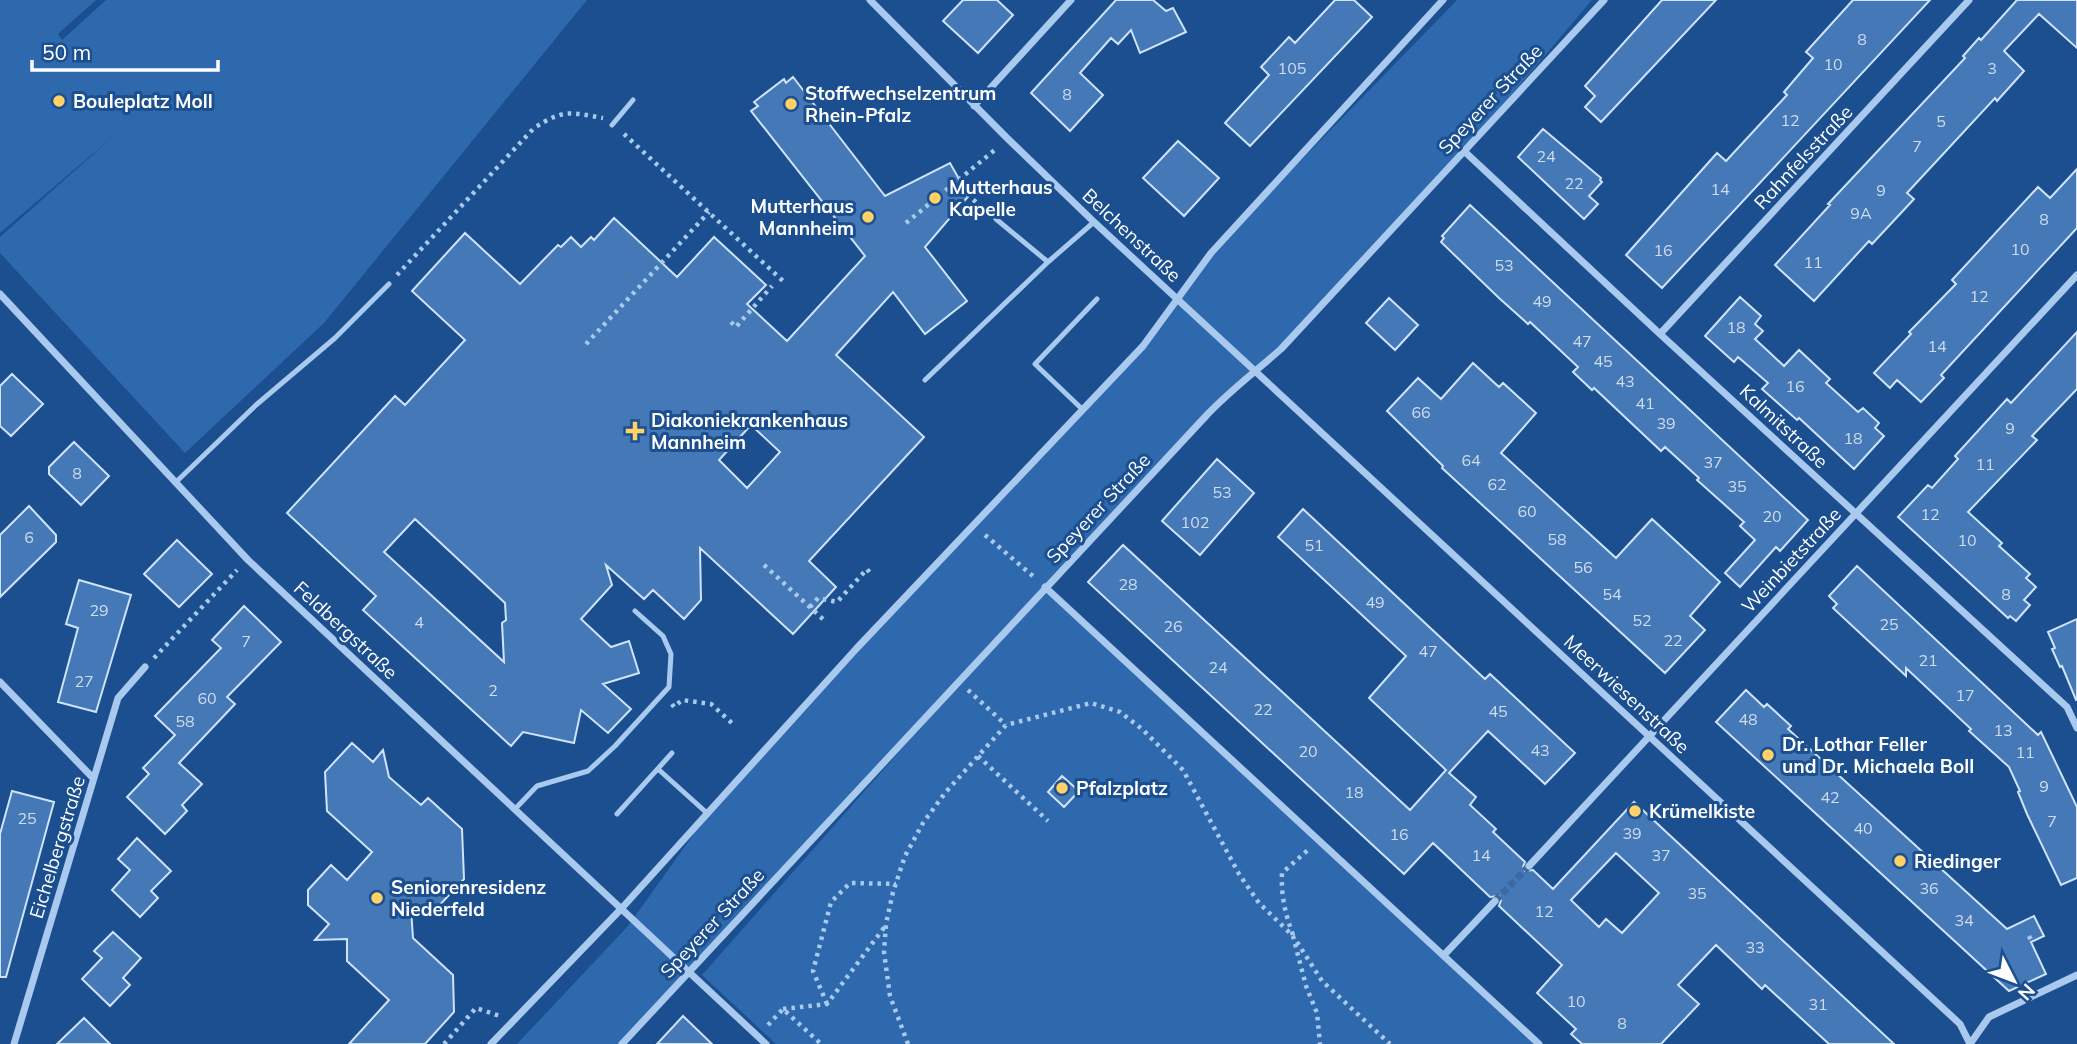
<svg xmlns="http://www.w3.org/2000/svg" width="2077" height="1044" font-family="Mulish,sans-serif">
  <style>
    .green { fill: #2e69ad }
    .building { fill: #4478b7; stroke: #cfe3fa; stroke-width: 2; fill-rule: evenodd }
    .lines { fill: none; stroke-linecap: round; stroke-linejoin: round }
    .street-tunnel { stroke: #3d69a0; stroke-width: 7; stroke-dasharray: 7 3.5; stroke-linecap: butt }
    .path { stroke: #a9c9ee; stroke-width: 4.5; stroke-dasharray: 3.5 5; stroke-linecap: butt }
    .lane { stroke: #a9c9ee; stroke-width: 5 }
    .street { stroke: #a9c9ee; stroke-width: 7 }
    .poi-dot { fill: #ffd166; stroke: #1b4f8f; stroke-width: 2.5 }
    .labels { text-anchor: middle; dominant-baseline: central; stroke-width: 6; stroke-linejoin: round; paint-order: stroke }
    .number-label { font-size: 16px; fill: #d0dded }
    .poi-label { font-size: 19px; font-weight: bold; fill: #fff; stroke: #1b4f8f; text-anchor: start }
    .street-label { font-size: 19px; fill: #fff; stroke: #1b4f8f }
  </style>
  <rect width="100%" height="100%" fill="#1b4f8f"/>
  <path class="green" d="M0,0H96L58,34L62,40L106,0H587L324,323L185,453L0,253V237L116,134L0,233Z
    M1457,0H1592L1464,151L1281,349L1228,392L1046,587L1539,1044H776L702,975L1014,622L621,1044H517L628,926L708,814L856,649L1143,346L1211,253Z"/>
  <path class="building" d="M963,0H997L1013,15L978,53L943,21Z
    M1116,0H1153L1166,11L1173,8L1186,32L1140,53L1131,30L1118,44L1111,38L1080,73L1103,95L1070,131L1031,93Z
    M1335,0H1354L1372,17L1250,146L1225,123L1269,75L1261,67L1289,37L1295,43Z
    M1662,0H1716L1601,122L1585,107L1595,96L1585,86Z
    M1853,0H1930L1662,288L1626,255L1717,153L1726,161L1787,95L1784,92L1813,58L1806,52Z
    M2017,0H2077V48L2039,14L2004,51L2024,71L1997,101L1995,98L1907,193L1914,199L1872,244L1869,241L1814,301L1775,265L1830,205L1828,204L1965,58L1963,56L1979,38L1981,40Z
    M793,77L885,196L950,163L959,179L972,192L925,247L967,301L925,334L893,292L836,355L924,437L809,561L836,587L793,634L700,548L701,600L684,619L653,590L644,599L606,565L612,585L581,619L611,647L629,641L639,673L603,684L631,709L608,733L581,710L574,743L523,732L511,746L363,610L376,596L287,513L395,396L405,405L465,340L412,291L465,233L520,284L558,245L561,247L571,237L581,247L591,237L594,240L614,218L677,277L714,237L766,285L747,304L787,341L865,256L751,111L758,106L754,102L784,79L786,83ZM751,425L780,452L747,488L719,460ZM415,519L505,603L506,620L502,623L504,662L384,552Z
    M1543,129L1601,178L1600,180L1602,182L1589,196L1598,204L1584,219L1518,157Z
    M1178,141L1219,178L1184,216L1143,178Z
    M2077,169V228L1941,375L1944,378L1921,402L1897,380L1890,388L1874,373L1911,334L1909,332L1956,284L1952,280L2038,187L2050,198Z
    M1470,205L1808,520L1780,551L1776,547L1740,587L1725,573L1755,540L1740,526L1744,522L1697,480L1699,478L1665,447L1661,451L1594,388L1592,390L1573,372L1578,367L1530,322L1528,324L1499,298L1441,242L1444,238L1442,236Z
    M1740,297L1761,316L1755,324L1763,331L1755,339L1769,352L1784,366L1799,350L1830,379L1826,383L1858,412L1863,408L1879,423L1875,428L1884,436L1854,469L1799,418L1797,420L1762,389L1768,383L1738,357L1734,362L1705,336Z
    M1389,298L1418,325L1395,350L1366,323Z
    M2077,332V389L2032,436L2037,440L1968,512L2002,543L1999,546L2030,574L2026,578L2036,587L2024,600L2030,605L2016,621L2010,616L2008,618L1898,517L1928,485L1932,488L1958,459L1955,456L2007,399L2011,403Z
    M1473,363L1499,387L1503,383L1536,413L1501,453L1616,558L1652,519L1720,582L1690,616L1705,630L1665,673L1442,468L1443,466L1387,411L1418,378L1441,399Z
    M12,374L43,404L11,436L0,426V386Z
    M74,442L109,476L81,505L49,474V467Z
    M1217,459L1254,493L1200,555L1162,521Z
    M29,506L56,535V542L0,597V535Z
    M1303,509L1485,679L1490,674L1575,753L1545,784L1488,731L1449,773L1476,797L1470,805L1496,829L1493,832L1525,862L1523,867L1525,871L1533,870L1553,889L1634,802L1894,1044H1829L1765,985L1762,989L1716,945L1678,985L1699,1004L1661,1044H1582L1571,1034L1576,1029L1537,993L1562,965L1499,906L1501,900L1499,896L1490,897L1433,843L1404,874L1088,582L1123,545L1410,810L1446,770L1369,698L1406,656L1278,537ZM1616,853L1659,893L1622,933L1606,919L1599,927L1571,900Z
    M177,540L212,574L179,607L144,574Z
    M1857,566L2038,735L2041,732L2077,807V878L2061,885L2027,814L2018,792L2020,791L2009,767L1969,731L1971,729L1906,668V676L1833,608L1837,604L1829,596Z
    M79,580L131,595L96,712L58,702L78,628L66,624Z
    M244,606L281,642L227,697L235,704L179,763L202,784L182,805L187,811L165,834L127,797L149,774L143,768L175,735L155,716L221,648L212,640Z
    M2077,619V700H2076L2062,666L2060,667L2052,649L2055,648L2048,632Z
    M1746,690L1764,707L1767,704L1791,726L1788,729L2007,929L2034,916L2044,936L2031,942L2046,974L2009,991L1716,722Z
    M352,743L373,762L383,750L389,777L421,805L428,798L462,829L464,879L436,909H411L413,938L453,975L454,1012L425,1044H349L389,1000L347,961V939L315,940L329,924L308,905V890L331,865L347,880L372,852L327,811L325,772Z
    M1062,776L1079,791L1064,807L1048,792Z
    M12,791L54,802L6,977H0V834Z
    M137,838L171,871L151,891L158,898L140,917L112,890L130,870L118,859Z
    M113,932L141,958L123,978L130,985L110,1006L82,979L102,958L94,951Z
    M683,1016L712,1044H657Z
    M84,1018L110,1044H57Z"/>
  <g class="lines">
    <path class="street-tunnel" d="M1495,901L1529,866"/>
    <path class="path" d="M624,134L783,281
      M954,183L985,210
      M906,223L996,149
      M397,275L534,128C564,109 569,112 603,118
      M731,322L736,327L772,286
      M586,344L709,212
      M985,535L1034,577
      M764,565L825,621
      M810,607L818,598L837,602L867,569L870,573
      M154,658L237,570
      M968,690L1006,725
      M672,704L674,707L682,700L711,704L733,724
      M978,756L1048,821
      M1293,935C1285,913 1281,896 1282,873L1309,849
      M2029,936L2032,942
      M1297,942L1322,981L1390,1044
      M827,1004L813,971L831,902L850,883L896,884
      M783,1009L827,1004L886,925
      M768,1025L783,1009L821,1044
      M444,1044L476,1008L500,1016
      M908,1044L890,996L884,952L886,924L893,892L905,856L923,823L945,793L1006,725L1091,703L1120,712L1142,729L1183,770L1239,874L1259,903L1293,936L1306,986L1317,1013L1320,1044"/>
    <path class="lane" d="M612,125L633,100
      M996,219L1048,262L1094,222
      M925,380L1048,262
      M1082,409L1035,364L1097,299
      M175,483L256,405L335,338L389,284
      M658,769L708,814
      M515,809L537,786L588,771L615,746L669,687L671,654L663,636L635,611
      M617,814L672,753"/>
    <path class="street" d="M870,0L1008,139L1094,222L1960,1024L1970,1044
      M974,106L1071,0
      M1464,151L1660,334L2067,707L2077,728
      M0,294L248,560L766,1044
      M1660,334L1969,0
      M1045,587L1539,1044
      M0,682L93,778
      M1529,866L2077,275
      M1444,955L1495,901
      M14,1044L118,698L145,667
      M491,1044L621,909L856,649L1143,346L1211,253L1443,0
      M622,1044L1205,417C1228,392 1255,372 1281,349L1604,0
      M1970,1044L1989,1017L2077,975"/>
  </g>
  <g class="poi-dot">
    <circle cx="59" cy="101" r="7"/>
    <circle cx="791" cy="104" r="7"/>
    <circle cx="935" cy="198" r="7"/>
    <circle cx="868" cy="217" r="7"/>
    <path d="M631.5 420.5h7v7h7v7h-7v7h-7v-7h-7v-7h7z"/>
    <circle cx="1768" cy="755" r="7"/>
    <circle cx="1062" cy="788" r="7"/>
    <circle cx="1635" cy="811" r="7"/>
    <circle cx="1900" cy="861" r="7"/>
    <circle cx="377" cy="898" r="7"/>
  </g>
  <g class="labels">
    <g class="number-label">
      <text x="1862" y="39">8</text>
      <text x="1833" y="64">10</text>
      <text x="1292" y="68">105</text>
      <text x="1992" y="68">3</text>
      <text x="1067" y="94">8</text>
      <text x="1790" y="120">12</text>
      <text x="1941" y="121">5</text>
      <text x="1917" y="146">7</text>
      <text x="1546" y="156">24</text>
      <text x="1574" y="183">22</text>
      <text x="1720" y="189">14</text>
      <text x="1881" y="190">9</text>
      <text x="1861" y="213">9A</text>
      <text x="2044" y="219">8</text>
      <text x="2020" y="249">10</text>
      <text x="1663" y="250">16</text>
      <text x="1813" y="262">11</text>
      <text x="1504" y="265">53</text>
      <text x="1979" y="296">12</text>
      <text x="1542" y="301">49</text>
      <text x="1736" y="327">18</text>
      <text x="1582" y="341">47</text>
      <text x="1937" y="346">14</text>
      <text x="1603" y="361">45</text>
      <text x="1625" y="381">43</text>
      <text x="1795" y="386">16</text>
      <text x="1645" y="403">41</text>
      <text x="1421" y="412">66</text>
      <text x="1666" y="423">39</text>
      <text x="2010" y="428">9</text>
      <text x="1853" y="438">18</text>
      <text x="1471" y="460">64</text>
      <text x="1713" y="462">37</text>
      <text x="1985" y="464">11</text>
      <text x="77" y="473">8</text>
      <text x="1497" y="484">62</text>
      <text x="1737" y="486">35</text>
      <text x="1222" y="492">53</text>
      <text x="1527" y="511">60</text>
      <text x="1930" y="514">12</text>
      <text x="1772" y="516">20</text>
      <text x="1195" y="522">102</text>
      <text x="29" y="537">6</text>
      <text x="1557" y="539">58</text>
      <text x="1967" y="540">10</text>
      <text x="1314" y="545">51</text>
      <text x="1583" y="567">56</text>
      <text x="1128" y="584">28</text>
      <text x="1612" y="594">54</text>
      <text x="2006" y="594">8</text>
      <text x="1375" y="602">49</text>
      <text x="99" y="610">29</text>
      <text x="1642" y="620">52</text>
      <text x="419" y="622">4</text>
      <text x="1889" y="624">25</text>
      <text x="1173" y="626">26</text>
      <text x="1673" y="640">22</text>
      <text x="246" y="641">7</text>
      <text x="1428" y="651">47</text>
      <text x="1928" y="660">21</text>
      <text x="1218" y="667">24</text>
      <text x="84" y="681">27</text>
      <text x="493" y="690">2</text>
      <text x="1965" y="695">17</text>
      <text x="207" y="698">60</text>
      <text x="1263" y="709">22</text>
      <text x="1498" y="711">45</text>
      <text x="1748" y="719">48</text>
      <text x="185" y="721">58</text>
      <text x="2003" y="730">13</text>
      <text x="1540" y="750">43</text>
      <text x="1308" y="751">20</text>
      <text x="2025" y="752">11</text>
      <text x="2044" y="786">9</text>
      <text x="1354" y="792">18</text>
      <text x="1830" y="797">42</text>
      <text x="27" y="818">25</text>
      <text x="2052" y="821">7</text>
      <text x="1863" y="828">40</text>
      <text x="1632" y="833">39</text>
      <text x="1399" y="834">16</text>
      <text x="1481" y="855">14</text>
      <text x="1661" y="855">37</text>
      <text x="1929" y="888">36</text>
      <text x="1697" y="893">35</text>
      <text x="1544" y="911">12</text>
      <text x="1964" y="920">34</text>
      <text x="1755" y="947">33</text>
      <text x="1576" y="1001">10</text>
      <text x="1818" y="1004">31</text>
      <text x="1622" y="1023">8</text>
    </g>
    <g class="poi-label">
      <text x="805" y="93">Stoffwechselzentrum<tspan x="805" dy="22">Rhein-Pfalz</tspan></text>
      <text x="73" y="101">Bouleplatz Moll</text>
      <text x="949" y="187">Mutterhaus<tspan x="949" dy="22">Kapelle</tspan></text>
      <text x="854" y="206" text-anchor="end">Mutterhaus<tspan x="854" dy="22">Mannheim</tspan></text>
      <text x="651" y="420">Diakoniekrankenhaus<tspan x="651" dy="22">Mannheim</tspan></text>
      <text x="1782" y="744">Dr. Lothar Feller<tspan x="1782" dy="22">und Dr. Michaela Boll</tspan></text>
      <text x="1076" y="788">Pfalzplatz</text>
      <text x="1649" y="811">Krümelkiste</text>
      <text x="1914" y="861">Riedinger</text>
      <text x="391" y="887">Seniorenresidenz<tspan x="391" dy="22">Niederfeld</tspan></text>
    </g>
    <g class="street-label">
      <text transform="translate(1490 99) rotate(-47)">Speyerer Straße</text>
      <text transform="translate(1803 157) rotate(-47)">Rahnfelsstraße</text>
      <text transform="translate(1132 235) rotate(43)">Belchenstraße</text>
      <text transform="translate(1784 426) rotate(43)">Kalmitstraße</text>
      <text transform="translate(1098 508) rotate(-47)">Speyerer Straße</text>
      <text transform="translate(1791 560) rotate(-47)">Weinbietstraße</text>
      <text transform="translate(346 630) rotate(43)">Feldbergstraße</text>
      <text transform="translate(1627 694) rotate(43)">Meerwiesenstraße</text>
      <text transform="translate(57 847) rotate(-73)">Eichelbergstraße</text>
      <text transform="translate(712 923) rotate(-47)">Speyerer Straße</text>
    </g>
  </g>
  <g transform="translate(2014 981) rotate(132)" stroke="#1b4f8f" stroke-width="5" paint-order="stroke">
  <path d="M0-5L12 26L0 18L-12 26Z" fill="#ffffff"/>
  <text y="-10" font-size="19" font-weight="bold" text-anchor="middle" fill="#ffffff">N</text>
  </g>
  <path d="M32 60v10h186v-10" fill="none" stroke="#ffffff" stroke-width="3.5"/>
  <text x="42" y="60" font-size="21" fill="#ffffff" stroke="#1b4f8f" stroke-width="5" paint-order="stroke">50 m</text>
</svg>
